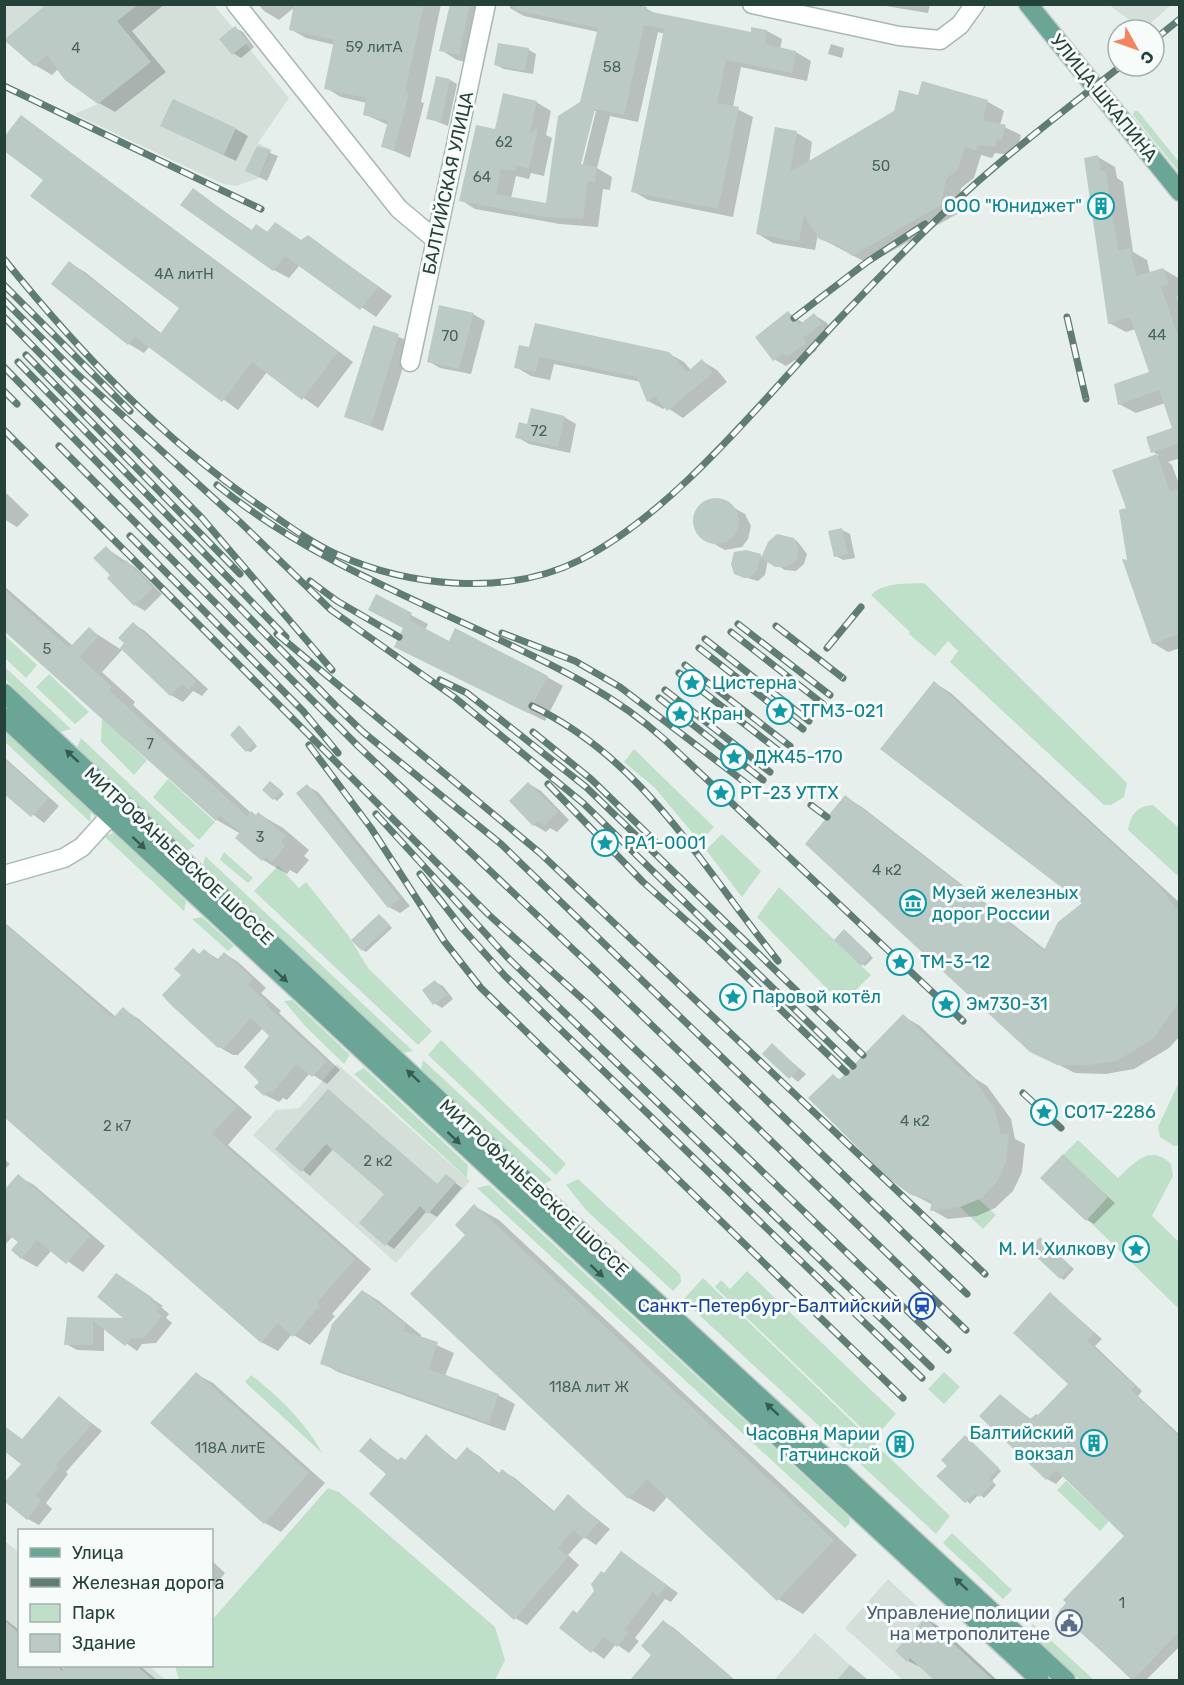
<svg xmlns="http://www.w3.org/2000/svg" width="1184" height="1685" font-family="Rubik,sans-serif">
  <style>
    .built { fill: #d4dfda }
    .green { fill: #bfe0c8 }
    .shadow { fill: #0003; fill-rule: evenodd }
    .building { fill: #bbcac4 }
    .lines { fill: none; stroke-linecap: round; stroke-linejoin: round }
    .minor-casing { stroke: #a8b8b2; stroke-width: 21 }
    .major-casing { stroke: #c2cac8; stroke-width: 21 }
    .minor { stroke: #fff; stroke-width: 18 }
    .major { stroke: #6aa596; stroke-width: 18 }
    .rail-casing { stroke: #5f7d75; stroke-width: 7 }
    .rail { stroke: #f7fbf9; stroke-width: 4.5; stroke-dasharray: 14; stroke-linecap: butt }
    .oneway { fill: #365b51 }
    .labels { text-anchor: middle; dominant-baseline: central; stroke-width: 6; stroke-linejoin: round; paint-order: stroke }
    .number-label { font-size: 15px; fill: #4a645c }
    .street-label { font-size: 18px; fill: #24423a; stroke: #f7fbf9 }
    .culture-label { font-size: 18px; fill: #0d838f; stroke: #f7fbf9; text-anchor: start }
    .transit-label { font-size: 18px; fill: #164399; stroke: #f7fbf9; text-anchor: end }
    .service-label { font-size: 18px; fill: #4e5e75; stroke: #f7fbf9; text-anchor: end }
  </style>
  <rect width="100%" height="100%" fill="#e6efeb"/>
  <path class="built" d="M5,5H214L289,98L258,143L272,150L259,178L236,186L223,184L74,114L98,104L65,80L47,56L34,66L5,40Z
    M1109,5L1171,4V5L1143,30Z
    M337,1064L470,1181L396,1263L253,1135L276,1110L299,1108Z
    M4,1540L19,1553L20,1666H149L166,1680H5Z
    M888,1579L996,1680H903L845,1628Z
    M815,1633L850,1665L868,1680H774Z"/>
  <path class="green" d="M1134,111H1138L1179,162V172L1133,115Z
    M924,583L1127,783L1124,797L1111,805H1104L950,662L958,651L948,641L935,656L909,634L910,632L871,595C883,582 907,584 924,583Z
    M4,635L37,665L26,678L5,658Z
    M4,667H5L71,729L60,732L5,679Z
    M49,674L89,712L75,724L36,687Z
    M102,718L147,760L134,775L101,742Z
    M5,730L91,812L90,822L5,742Z
    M81,738L195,846L187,851L77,747Z
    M634,749L714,827L700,842L655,788L624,762Z
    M168,779L215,822L199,840L153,797Z
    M1153,805L1179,828V877L1128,830C1131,815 1136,806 1153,805Z
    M114,833L186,901L184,911L104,836Z
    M722,834L761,871L742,897L706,850Z
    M224,852L253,878L248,883L220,860Z
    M205,856L413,1051L403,1053L203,866Z
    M278,866L299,888L306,882L348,935L368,968L432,1031L418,1045L254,891Z
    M779,887L871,975L842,1004L757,917Z
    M202,917L234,946L228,951L192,919Z
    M292,1000L350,1055L344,1064L305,1026L284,1001Z
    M441,1040L566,1164L556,1175L428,1055Z
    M423,1060L552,1180L544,1184L421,1070Z
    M364,1068L468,1165L467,1178L354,1074Z
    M1179,1082V1145L1174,1146L1160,1137L1158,1127Z
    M1078,1140L1118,1178C1134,1163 1150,1143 1171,1164L1173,1176L1152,1216L1179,1242V1309L1087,1219L1063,1155Z
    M578,1179L680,1274L681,1282L673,1291L586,1210L566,1185Z
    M489,1185L849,1517L850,1523L845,1528L477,1188Z
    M978,1199L996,1215L983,1229L960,1207Z
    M747,1271L896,1414L873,1439L715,1287L721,1280L730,1289Z
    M703,1278L950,1516L936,1534L683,1300Z
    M944,1372L960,1387L944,1404L928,1389Z
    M251,1375C277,1395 307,1424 322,1453L245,1382Z
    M1066,1481L1109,1521L1100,1531L1057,1490Z
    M328,1488L339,1492L495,1627L505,1660L495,1680H179L175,1666H212V1620Z
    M952,1533L1012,1590L1003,1599L943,1543Z
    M1033,1624L1094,1680H1080L1027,1632Z"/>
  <path class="shadow" d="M49,4H165L132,31L166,72L115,112L99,103L58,69L52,75L35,65L6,39Z
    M258,4H441L421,102L424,103L410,158L383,146L388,125L364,114L367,103L341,97L326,88L335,45L306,38L290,29L295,7L279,20L264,11Z
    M451,4H488L475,64L457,60L441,50Z
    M510,4H625L647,9L656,14L752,34L753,28L767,31L782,39L780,49L796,52L811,61L807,81L741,67L733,107L753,117L733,217L648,200L633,191L665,34L658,32L638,122L610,116L597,168L612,177L610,190L603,189L598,227L560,224L475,209L461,200L496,131L536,102L551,111L546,135L552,138L544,176L531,173L529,179L516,176L511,198L547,205L582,103L598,32L524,16L510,8ZM593,111H596L581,172L578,171Z
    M874,4H930L928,13Z
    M235,28L243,32L254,47L241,58L233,53Z
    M831,44L844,48L842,58L828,54Z
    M529,50L536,54L533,74L504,69L496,65Z
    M450,80L457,84L448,126L428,118Z
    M923,83L988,102L1004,111L1000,125L1021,135L1018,148L1013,147L1011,155L995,153L992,158L981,155L974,178L961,188L957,214L869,264L820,238L818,234L815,250L773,243L758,234L797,133L812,142L809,163L919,97Z
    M22,117L353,362L318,408L267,372L238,410L150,346L144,353L129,344L69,263L85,272L162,334L182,308L45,179Z
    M236,129L248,136L236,161L174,132Z
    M257,148L278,156L267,181L255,175Z
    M1098,157L1115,167L1117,178L1123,182L1133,252L1147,260L1150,273L1163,269L1180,279V295L1177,297L1180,305V458L1168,462L1172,465L1180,487V648L1168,652L1153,643L1129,562L1128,510L1114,471L1159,455L1153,452L1174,428L1165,403L1136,413L1119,404L1151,372L1136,329L1126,332L1109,323Z
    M193,190L253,231L257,226L268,232L275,224L302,241L308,236L392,296L376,317L300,265L289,278L274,270Z
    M789,313L803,323L814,315L826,322L833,331L814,346L817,350L800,363L795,360L786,366L774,359Z
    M473,314L485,321L471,374L440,368L428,361Z
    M374,327L411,342L383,431L346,417Z
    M520,347L668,353L684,362L691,370L702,361L717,370L727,382L683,418L666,407L663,409L648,401L641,382L554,364L550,380L531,376L516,367Z
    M564,417L576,424L570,453L529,444L517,437L529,425Z
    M4,491L29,515L17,527L4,519Z
    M720,500L745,514L751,526L748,539L742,547L725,550L700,536L695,524L697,510L707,501Z
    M842,530L850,534L855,558L843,560L836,556Z
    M778,536L788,537L797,541L807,554L804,564L796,571L785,570L768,560L765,575L758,581L744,577L746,552L763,557Z
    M106,548L136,568L162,594L145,611L135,605L112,575Z
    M4,586L73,646L89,629L120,649L126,643L133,624L145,631L208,689L202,696L193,691L183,702L171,695L123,649L102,672L135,702L133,705L250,812L257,816L259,814L283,828L309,850L304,856L309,860L297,874L290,870L287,874L263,860L237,838L241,834L217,820L4,629Z
    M377,597L428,624L425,630L449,643L547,677L563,686L545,721L412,655L405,628Z
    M935,683L951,693L1180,903V1036L1169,1048L1134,1069L1106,1074L1075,1073L1031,1051L845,797L862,807L1046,950L1085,903Z
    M239,727L257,746L251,752L247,751Z
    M4,757L59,806L44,823L4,792Z
    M529,784L541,791L569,820L557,832L550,828L546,832L534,825Z
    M274,785L284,794L277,801L264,790Z
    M307,786L318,792L410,906L400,913L389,907L298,793Z
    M383,918L392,928L366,952L363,950Z
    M4,922L116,1017L123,1009L139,1019L252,1117L228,1145L371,1269L332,1314L335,1316L310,1345L292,1334L278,1351L261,1342L4,1116Z
    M847,933L873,958L865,966L862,964Z
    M193,950L201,955L205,951L218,959L225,954L238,962L266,988L261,993L281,1011L279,1013L340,1070L327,1084L310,1073L287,1100L283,1098L279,1102L265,1095L261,1082L272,1036L263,1028L238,1055H233L219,1047L164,995L183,975Z
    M435,982L443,986L453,999L442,1008L434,1003Z
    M903,1016L920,1026L976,1079L987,1086L1011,1119L1015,1139L1025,1144L1022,1172L1013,1191L995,1208L977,1216L948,1219L932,1210L933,1205L912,1194L833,1076L841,1080Z
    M772,1045L806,1074L798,1082L765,1054Z
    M329,1091L438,1185L446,1176L462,1188L437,1217L427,1211L394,1249L386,1244V1194L334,1148L310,1176L277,1149Z
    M1063,1156L1115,1203L1094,1224L1087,1220Z
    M4,1159L10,1164L4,1170Z
    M18,1176L34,1185L105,1246L83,1272L52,1250L37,1267L21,1258L20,1242L13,1236L4,1246V1192Z
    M474,1206L499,1220L857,1555L803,1614L778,1599L668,1496L654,1512L629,1498L412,1294L467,1235Z
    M1043,1241L1074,1269L1064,1280L1061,1278Z
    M117,1275L163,1306L161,1307L169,1314L166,1318L172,1323L156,1343L142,1344L137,1351L104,1327V1351L77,1350L66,1344L69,1318L127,1320Z
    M363,1291L379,1301L421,1335V1338L454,1353L445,1376L498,1395L515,1404L505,1431L338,1372L322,1363Z
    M1051,1294L1102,1339L1095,1346L1142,1391L1138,1396L1180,1435V1646L1146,1680H1132L1060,1612L1127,1536L1063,1476L1056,1484L1047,1479L1000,1396L1032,1420L1038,1417L1070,1384Z
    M196,1374L213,1383L325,1483L281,1532L265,1523Z
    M59,1398L102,1431L66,1472L68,1474L46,1503L52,1509L39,1525L28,1519L23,1463L4,1450V1426L23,1440Z
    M426,1436L457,1461L468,1449L479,1456L500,1474L503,1471L515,1478L555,1512L568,1496L610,1529L596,1545L584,1537L568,1555L579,1565L527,1625L515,1618L388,1474L371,1440L399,1461L406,1462Z
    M968,1439L1001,1471L992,1481L996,1485L990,1492L984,1498L979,1494L970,1504L939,1476Z
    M622,1553L678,1593L671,1602L665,1599L635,1638L639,1641L629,1653L616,1644L604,1659L561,1628L578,1614Z
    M212,1561L225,1573L212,1589Z
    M4,1618L20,1631V1666H59L65,1670L69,1666H140L157,1680H4Z
    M926,1619L941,1628L997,1680H936L924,1669L908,1661Z
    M664,1622L674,1628L735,1680H632L653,1655Z"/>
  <path class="building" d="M47,4H139L117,21L151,62L98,104L65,80L47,56L34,66L4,40Z
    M294,4H424L405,92L409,93L394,151L381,147L388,121L363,115L366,98L324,89L334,40L289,30Z
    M450,4H470L459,55L439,51Z
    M515,4H633L647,7V11L751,32V27L767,30L765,44L796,51L792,73L726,60L717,103L739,107L718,209L631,192L664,29L644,25L624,115L595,109L581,164L597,167L595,182L588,181L583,219L544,217L459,201L476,125L495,129L503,93L537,101L530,133L538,128L529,169L516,165L515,171L501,169L496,194L546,203L558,116L580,102L598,28L515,10Z
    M235,26L248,42L232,55L219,39Z
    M498,43L529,48L525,71L494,65Z
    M436,76L450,79L441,122L426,119Z
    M922,81L988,100L983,120L1006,125L1002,140L997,139L995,147L979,145L976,150L965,147L958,169L946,179L941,205L852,256L841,247L819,239L804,215L799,242L756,234L775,127L797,131L790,172L894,111L899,90L918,95Z
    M173,99L236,128L224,155L160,126Z
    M21,115L338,352L302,400L252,362L222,402L135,337L128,345L51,284L69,261L160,334L179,308L30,196L43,180L4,151V137Z
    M257,146L271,150L259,177L245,171Z
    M1098,155L1101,171H1106L1118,250L1130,248L1136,276L1163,268L1169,284L1161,287L1179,339V443L1151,453L1146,437L1172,428L1159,390L1118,405L1114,384L1149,372L1130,317L1108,324L1084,158Z
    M193,188L251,231L256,224L267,232L275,222L301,240L308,235L378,287L360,310L285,256L273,271L180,205Z
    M439,305L474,313L459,369L427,362Z
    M788,311L799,325L814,313L822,324L803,338L806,343L787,357L783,353L773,361L755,337Z
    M535,323L669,352L687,372L702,359L713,373L667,411L655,396L647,402L637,377L539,357L536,372L514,368L519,345L529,347Z
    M373,325L399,334L371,426L344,417Z
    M531,408L565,416L558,447L515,438L519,422L527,424Z
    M1157,454L1170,492L1179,489V634L1152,644L1122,559L1127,560L1119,510L1126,508L1112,470Z
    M693 521a23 23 0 1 1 46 0a23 23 0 1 1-46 0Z
    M842,528L848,554L834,557L828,531Z
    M777,534L794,538L799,549L797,560L787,567H775L761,558L768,542Z
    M106,546L122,563L126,560L153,588L134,606L107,578L110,575L93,558Z
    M746,550L761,554L757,570L749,578H744L734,574L731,564L734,552Z
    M4,590L69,648L89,627L99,636L79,657L112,687L109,690L247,816L251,811L256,815L258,812L286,836L281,841L285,846L272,862L266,857L262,861L235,838L240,832L220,816L216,821L4,631Z
    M376,594L412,613L409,620L449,641L455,628L548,676L528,713L394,647L403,628L368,610Z
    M133,622L196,681L189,690L182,684L170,696L120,648L124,643L118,638Z
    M934,681L1160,887L1177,910L1179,916V1003L1153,1039L1117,1061L1088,1065H1057L1030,1052L805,844L845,795L1044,950L1058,922L1082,903L880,749Z
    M239,725L255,743L246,752L230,735Z
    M4,759L48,798L31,817L4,794Z
    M270,781L282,791L273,800L262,790Z
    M528,782L558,812L544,826L538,821L533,826L509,801Z
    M307,784L400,899L388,908L296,793Z
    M379,914L390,925L362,951L351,940Z
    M4,923L113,1018L123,1007L237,1107L212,1134L355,1259L317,1303L320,1306L293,1337L278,1323L261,1343L4,1117Z
    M844,929L871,955L861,966L834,940Z
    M193,948L199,954L204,949L217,960L224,952L253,979L248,985L268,1003L266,1005L327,1061L312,1077L297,1064L272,1093L269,1091L264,1096L254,1087L259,1082L244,1067L269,1036L251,1018L223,1049L221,1046L218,1048L170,1004L162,995L181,975L174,969Z
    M435,980L447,995L433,1005L422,990Z
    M903,1014L969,1077L971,1075L995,1109L1001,1134H1009L1006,1162L997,1182L982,1198L960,1207L930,1211L932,1200L911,1195L888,1178L808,1098L833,1074L839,1080Z
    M772,1043L799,1069L789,1079L762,1054Z
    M328,1089L437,1184L446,1174L456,1182L428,1214L420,1206L385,1246L359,1223L384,1194L326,1144L301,1172L275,1149Z
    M1063,1154L1108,1197L1086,1221L1040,1178Z
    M18,1174L90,1236L66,1264L37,1240L21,1259L11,1250L18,1242L4,1231V1190Z
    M474,1204L834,1540L777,1601L647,1479L628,1499L410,1294L465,1235L455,1225Z
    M1040,1237L1071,1267L1060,1279L1028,1249Z
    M116,1273L153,1298L151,1300L159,1307L156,1311L162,1316L144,1338H131L125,1346L93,1321V1345H64L67,1317L123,1318L97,1297Z
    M362,1290L405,1324L404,1331L438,1342L429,1369L499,1394L489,1423L320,1364L332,1324Z
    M1050,1292L1094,1333L1087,1341L1135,1386L1131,1390L1179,1437V1632L1133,1680L1058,1612L1066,1603L1063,1600L1124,1536L1056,1470L1046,1480L979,1416L1000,1394L1030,1419L1036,1414L1038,1415L1068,1384L1013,1333Z
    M196,1372L309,1473L264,1524L150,1423Z
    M59,1396L92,1424L56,1465L58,1467L36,1496L42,1501L27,1520L4,1501V1483L21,1464L4,1451V1426L22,1439Z
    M426,1434L455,1461L467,1447L498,1474L502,1469L553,1512L568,1494L599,1522L584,1539L573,1530L558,1548L568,1557L514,1620L369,1494L386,1474L359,1451L370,1438L397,1461L401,1457L405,1460Z
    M965,1435L999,1468L989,1478L994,1482L979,1497L975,1493L965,1503L936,1476L947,1466L941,1460Z
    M621,1551L667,1585L658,1597L653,1592L624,1630L628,1633L617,1647L604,1637L591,1653L559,1628L573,1610L577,1613L594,1591L591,1584L601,1571L604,1573Z
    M925,1618L945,1636L993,1680H934L910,1658L907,1662L895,1651Z
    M4,1620L20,1634V1665H56L62,1671L67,1665H136L153,1680H4Z
    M663,1620L734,1680H630L651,1655L641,1646Z
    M850,1665L868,1680H837Z"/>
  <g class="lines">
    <defs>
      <path id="minor" d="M236,4L399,209L436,240
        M752,4L899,36L940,40L960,25L975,4
        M410,362L486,4
        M4,875L64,858L82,847L110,816"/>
      <path id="major" d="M1028,4L1180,192
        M4,693L545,1199L1066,1680
        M4,717L1040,1680"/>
    </defs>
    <use href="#minor" class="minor-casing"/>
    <use href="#major" class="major-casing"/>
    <use href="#minor" class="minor"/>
    <use href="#major" class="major"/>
    <defs>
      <path id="rail" d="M1154,40L1180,19
        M4,86L261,209
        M4,259C80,353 163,440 263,508C286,524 310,542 336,554C409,587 507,597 580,560C677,511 767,394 842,316C892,264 942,211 997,165C1037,131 1079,99 1121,66
        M4,285L130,411
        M4,300L76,373L241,523L331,610L454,697L583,803L853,1066
        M4,317L202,518L332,670
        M1067,317L1086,399
        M794,318L867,262L925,224
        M26,355L240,574
        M18,362L286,637
        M4,367L336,706L363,732L501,844L967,1294
        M4,391L17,404
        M4,430L489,915L588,1004L948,1350
        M59,446L358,746L595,970L966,1330
        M217,485C297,550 390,589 483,632C548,663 611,691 665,740L963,1021
        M130,536L303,711L338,753
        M310,581L337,601L399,637
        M738,624L830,695
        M776,626L843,678
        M731,632L823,704
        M502,633L575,661L620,687L755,790
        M277,634L540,853L985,1274
        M705,639L809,721
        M699,648L803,729
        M827,648L861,607
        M685,665L790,746
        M679,673L783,754
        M440,680L467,693L586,787L863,1055
        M665,690L770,772
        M659,698L763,780
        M532,706C645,760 702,867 778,961
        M533,732L591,779L656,842
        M309,745L371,828L444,941L481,988L903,1398
        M548,784L643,882L707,939L846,1072
        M811,805L827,817
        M376,814L507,957L931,1367
        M420,874L462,928L505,976L922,1378
        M1023,1093L1061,1128"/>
    </defs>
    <use href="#rail" class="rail-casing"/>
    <use href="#rail" class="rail"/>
  </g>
  <defs><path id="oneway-solid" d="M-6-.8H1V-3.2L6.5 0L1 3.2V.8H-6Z" transform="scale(1.5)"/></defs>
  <g class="oneway">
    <use href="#oneway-solid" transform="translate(72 756) rotate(-137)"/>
    <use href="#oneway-solid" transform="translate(139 843) rotate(43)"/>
    <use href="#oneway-solid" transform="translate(281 976) rotate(43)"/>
    <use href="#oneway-solid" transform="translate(413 1076) rotate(-137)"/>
    <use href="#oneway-solid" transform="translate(454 1138) rotate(43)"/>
    <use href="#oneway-solid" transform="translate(597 1271) rotate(43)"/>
    <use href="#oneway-solid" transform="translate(772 1409) rotate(-137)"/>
    <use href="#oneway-solid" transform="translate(961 1584) rotate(-137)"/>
  </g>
  <defs>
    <symbol id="building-ring" viewBox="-11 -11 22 22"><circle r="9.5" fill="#f7fbf9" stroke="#0f9aa8" stroke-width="1.5"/><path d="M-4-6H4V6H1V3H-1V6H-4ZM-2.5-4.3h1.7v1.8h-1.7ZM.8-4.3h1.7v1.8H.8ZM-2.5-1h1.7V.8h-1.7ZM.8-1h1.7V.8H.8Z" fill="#0f9aa8"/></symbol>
    <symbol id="sight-ring" viewBox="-11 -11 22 22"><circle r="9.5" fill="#f7fbf9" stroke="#0f9aa8" stroke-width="1.5"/><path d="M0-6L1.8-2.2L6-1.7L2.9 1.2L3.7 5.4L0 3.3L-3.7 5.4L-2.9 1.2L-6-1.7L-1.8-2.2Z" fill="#0f9aa8"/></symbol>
    <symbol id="museum-ring" viewBox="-11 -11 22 22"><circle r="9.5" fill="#f7fbf9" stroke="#0f9aa8" stroke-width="1.5"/><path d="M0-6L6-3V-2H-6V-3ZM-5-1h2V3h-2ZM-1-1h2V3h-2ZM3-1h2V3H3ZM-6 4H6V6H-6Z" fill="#0f9aa8"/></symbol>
    <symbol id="station-ring" viewBox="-11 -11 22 22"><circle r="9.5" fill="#f7fbf9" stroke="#1a4fb4" stroke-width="1.5"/><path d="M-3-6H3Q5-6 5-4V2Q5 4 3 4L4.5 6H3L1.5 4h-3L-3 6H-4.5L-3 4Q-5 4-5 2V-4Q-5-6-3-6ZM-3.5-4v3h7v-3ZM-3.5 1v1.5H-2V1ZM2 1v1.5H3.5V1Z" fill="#1a4fb4"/></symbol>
    <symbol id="civic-ring" viewBox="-11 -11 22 22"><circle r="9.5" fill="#f7fbf9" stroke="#5c6f8a" stroke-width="1.5"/><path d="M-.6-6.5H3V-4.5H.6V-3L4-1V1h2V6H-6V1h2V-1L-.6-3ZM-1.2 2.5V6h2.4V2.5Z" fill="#5c6f8a"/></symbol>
  </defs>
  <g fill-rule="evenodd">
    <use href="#building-ring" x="1086" y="191" width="30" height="30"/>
    <use href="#sight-ring" x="677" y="668" width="30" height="30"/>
    <use href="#sight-ring" x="765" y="696" width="30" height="30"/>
    <use href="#sight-ring" x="665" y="699" width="30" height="30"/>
    <use href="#sight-ring" x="719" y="742" width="30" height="30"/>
    <use href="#sight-ring" x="706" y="778" width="30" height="30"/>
    <use href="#sight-ring" x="590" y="828" width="30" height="30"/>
    <use href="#museum-ring" x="898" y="888" width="30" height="30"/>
    <use href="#sight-ring" x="885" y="947" width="30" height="30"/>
    <use href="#sight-ring" x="718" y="982" width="30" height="30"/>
    <use href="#sight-ring" x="931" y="989" width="30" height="30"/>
    <use href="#sight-ring" x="1029" y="1097" width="30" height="30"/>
    <use href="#sight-ring" x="1121" y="1234" width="30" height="30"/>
    <use href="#station-ring" x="907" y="1291" width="30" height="30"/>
    <use href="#building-ring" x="1079" y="1428" width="30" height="30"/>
    <use href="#building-ring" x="885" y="1429" width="30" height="30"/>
    <use href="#civic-ring" x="1054" y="1608" width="30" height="30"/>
  </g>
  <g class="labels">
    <g class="number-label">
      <text x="374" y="47">59 литА</text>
      <text x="76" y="48">4</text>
      <text x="612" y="67">58</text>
      <text x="504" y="142">62</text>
      <text x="881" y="166">50</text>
      <text x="482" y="177">64</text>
      <text x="184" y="274">4А литН</text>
      <text x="1157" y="335">44</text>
      <text x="450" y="336">70</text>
      <text x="539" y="431">72</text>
      <text x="47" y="649">5</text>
      <text x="150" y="744">7</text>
      <text x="260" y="837">3</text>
      <text x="887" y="870">4 к2</text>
      <text x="915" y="1121">4 к2</text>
      <text x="117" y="1126">2 к7</text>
      <text x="378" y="1161">2 к2</text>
      <text x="589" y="1387">118А лит Ж</text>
      <text x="230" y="1448">118А литЕ</text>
      <text x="1122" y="1603">1</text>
    </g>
    <g class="street-label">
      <text transform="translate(1104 98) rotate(51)">УЛИЦА ШКАПИНА</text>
      <text transform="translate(448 183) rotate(-78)">БАЛТИЙСКАЯ УЛИЦА</text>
      <text transform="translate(179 856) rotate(43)">МИТРОФАНЬЕВСКОЕ ШОССЕ</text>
      <text transform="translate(534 1188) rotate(43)">МИТРОФАНЬЕВСКОЕ ШОССЕ</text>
    </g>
    <g class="culture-label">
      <text x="1082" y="206" text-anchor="end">ООО "Юниджет"</text>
      <text x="712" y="683">Цистерна</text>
      <text x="800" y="711">ТГМ3-021</text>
      <text x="700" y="714">Кран</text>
      <text x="754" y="757">ДЖ45-170</text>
      <text x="740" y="793">РТ-23 УТТХ</text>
      <text x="624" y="843">РА1-0001</text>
      <text x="932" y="893">Музей железных<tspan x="932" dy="21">дорог России</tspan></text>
      <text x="920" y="962">ТМ-3-12</text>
      <text x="752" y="997">Паровой котёл</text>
      <text x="966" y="1004">Эм730-31</text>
      <text x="1064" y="1112">СО17-2286</text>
      <text x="1116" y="1249" text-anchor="end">М. И. Хилкову</text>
      <text x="1074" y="1433" text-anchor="end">Балтийский<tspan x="1074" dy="21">вокзал</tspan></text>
      <text x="880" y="1434" text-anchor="end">Часовня Марии<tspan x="880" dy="21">Гатчинской</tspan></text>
    </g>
    <g class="transit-label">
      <text x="902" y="1306">Санкт-Петербург-Балтийский</text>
    </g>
    <g class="service-label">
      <text x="1050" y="1613">Управление полиции<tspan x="1050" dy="21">на метрополитене</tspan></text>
    </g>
  </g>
  <rect width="1184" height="1685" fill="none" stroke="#24423a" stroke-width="12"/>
  <rect x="18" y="1529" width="195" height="138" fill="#f7fbf9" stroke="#a3b1ad" stroke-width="1.5"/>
  <rect x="30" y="1548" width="30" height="9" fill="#6aa596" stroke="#a3b1ad" stroke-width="1.5"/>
  <text x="72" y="1559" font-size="18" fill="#24423a">Улица</text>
  <rect x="30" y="1578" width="30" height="9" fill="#5f7d75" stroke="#a3b1ad" stroke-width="1.5"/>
  <text x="72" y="1589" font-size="18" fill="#24423a">Железная дорога</text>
  <rect x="30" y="1604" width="30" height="18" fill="#bfe0c8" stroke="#a3b1ad" stroke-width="1.5"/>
  <text x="72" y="1619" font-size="18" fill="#24423a">Парк</text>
  <rect x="30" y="1634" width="30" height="18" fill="#bbcac4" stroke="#a3b1ad" stroke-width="1.5"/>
  <text x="72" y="1649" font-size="18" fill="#24423a">Здание</text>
  <g transform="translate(1136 48) rotate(130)"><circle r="28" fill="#f7fbf9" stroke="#a3b1ad" stroke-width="1.5"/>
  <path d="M0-4.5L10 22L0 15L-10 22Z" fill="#f4845f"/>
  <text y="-9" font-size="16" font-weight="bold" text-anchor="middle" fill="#24423a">С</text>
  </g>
</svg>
